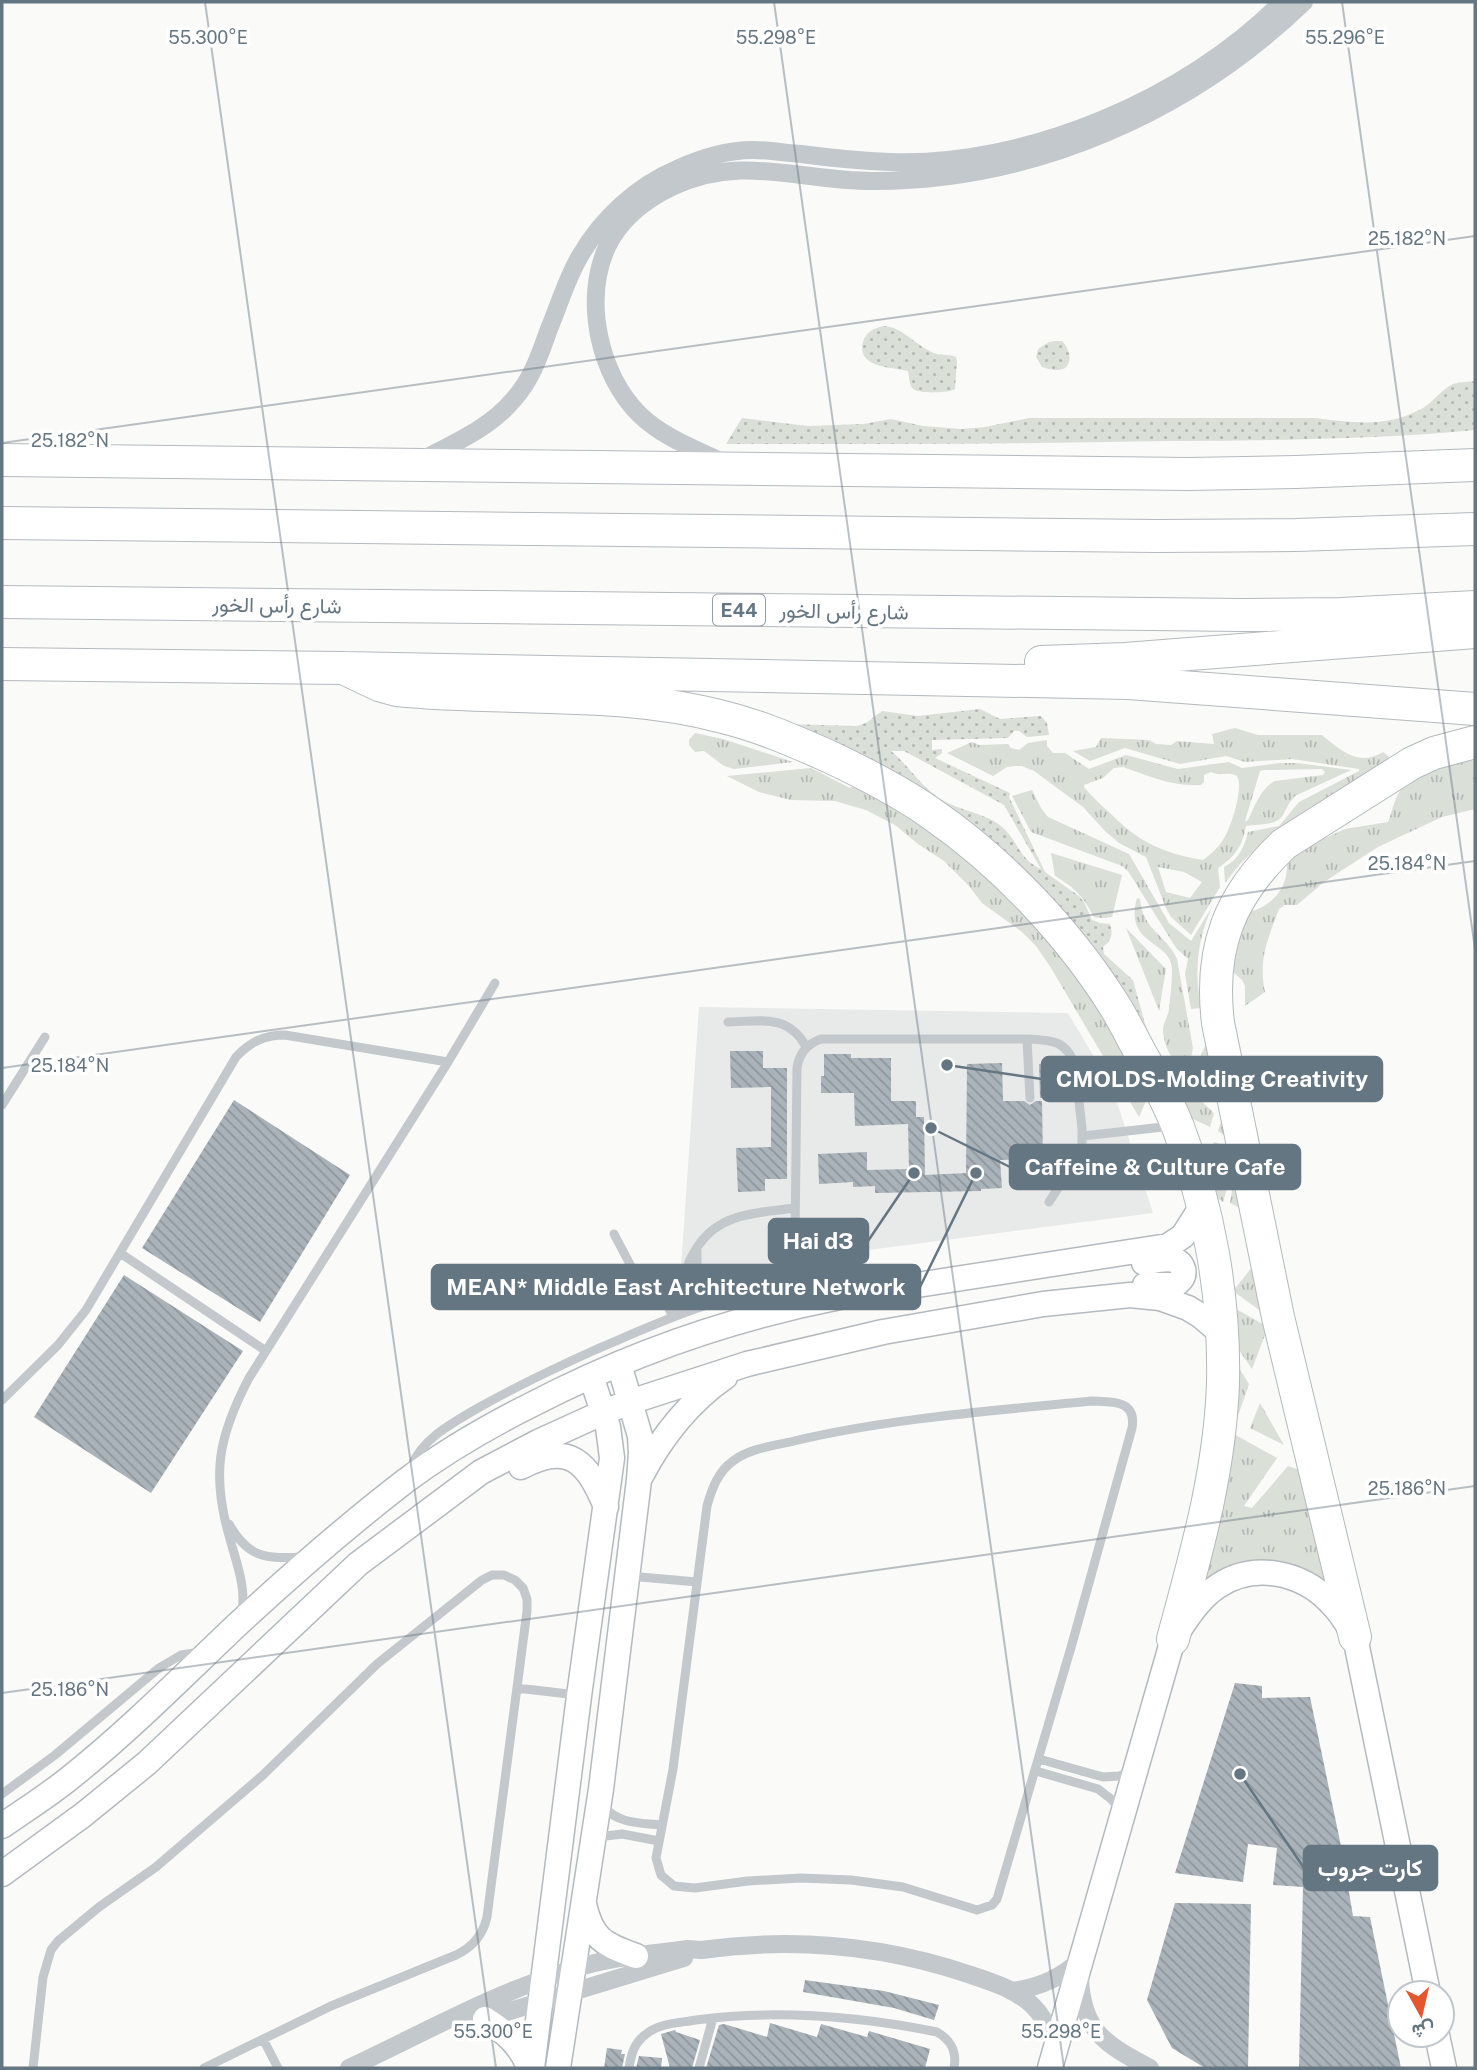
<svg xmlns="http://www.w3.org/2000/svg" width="1477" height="2070" font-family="'Public Sans',Vazirmatn,sans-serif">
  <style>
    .built { fill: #e8e9e9 }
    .grass { fill: url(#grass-tufts); fill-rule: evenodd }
    .park { fill: url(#park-dots); fill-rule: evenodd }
    .building { fill: url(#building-back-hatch) }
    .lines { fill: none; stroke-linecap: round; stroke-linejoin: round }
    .secondary-casing { stroke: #b3babf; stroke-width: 27 }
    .highway-casing { stroke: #b4b9bd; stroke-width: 34 }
    .lane { stroke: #c3c8cc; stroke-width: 9 }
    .street { stroke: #c3c8cc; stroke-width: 18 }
    .secondary { stroke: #fff; stroke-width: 24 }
    .highway { stroke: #fff; stroke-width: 32 }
    .ticks { fill: none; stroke: #657683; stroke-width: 2; stroke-opacity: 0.45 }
    .labels { text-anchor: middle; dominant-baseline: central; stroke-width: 7; stroke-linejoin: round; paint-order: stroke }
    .shield { fill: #fff; stroke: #939fa8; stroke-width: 2 }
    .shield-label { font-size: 19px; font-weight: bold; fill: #657683 }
    .street-label { font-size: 21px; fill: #657683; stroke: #fff }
    .ticks-label { font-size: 18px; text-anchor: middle; fill: #657683; stroke: #fff; stroke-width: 7; stroke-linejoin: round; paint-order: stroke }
    .leader { fill: none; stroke: #657683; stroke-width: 2.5 }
    .callout-dot { fill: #657683; stroke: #fff; stroke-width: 2.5 }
    .callout { fill: #657683; stroke: #657683; stroke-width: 2.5 }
    .callout-label { font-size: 23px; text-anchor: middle; font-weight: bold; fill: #fff }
  </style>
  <defs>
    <pattern id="grass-tufts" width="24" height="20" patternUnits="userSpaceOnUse" patternTransform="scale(1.75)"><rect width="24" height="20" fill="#dadfd7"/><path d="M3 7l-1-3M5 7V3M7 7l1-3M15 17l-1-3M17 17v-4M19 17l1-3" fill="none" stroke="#b4b9b4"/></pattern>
    <pattern id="park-dots" width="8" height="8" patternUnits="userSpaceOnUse" patternTransform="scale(1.75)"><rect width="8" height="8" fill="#dadfd7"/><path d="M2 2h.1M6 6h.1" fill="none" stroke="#b4b9b4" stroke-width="1.8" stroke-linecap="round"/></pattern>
    <pattern id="building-back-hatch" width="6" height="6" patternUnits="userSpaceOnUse" patternTransform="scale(1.75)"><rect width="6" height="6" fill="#aab3b9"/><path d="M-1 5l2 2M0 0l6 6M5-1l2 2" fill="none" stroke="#8e969c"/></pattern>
  </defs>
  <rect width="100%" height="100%" fill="#fafaf8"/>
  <path class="built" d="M699,1007L1068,1013L1112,1087L1153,1213L838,1254L680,1282Z"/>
  <path class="grass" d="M1235,728L1258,735H1322C1341,751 1359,767 1383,752L1392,759L1303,812L1271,834L1240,864L1225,883L1224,867C1239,859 1244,848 1248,832L1279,826L1299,802L1359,771V769L1292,759L1245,762L1226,756L1180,764L1125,748L1090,761L1073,751L1096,747L1101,738L1149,740L1156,744L1171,745L1177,741L1214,744L1212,734Z
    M695,733L723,739L793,762L734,769L724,766L704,751L695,752L689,745V740Z
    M1047,740V746L1053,753H1065L1089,769L1126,755L1178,769L1229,762L1242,768L1279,763H1297L1351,770L1295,796C1288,803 1287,808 1283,815C1277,826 1257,824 1246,826C1243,845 1235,857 1218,868L1220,887L1191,935L1171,917L1166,908L1146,857L1119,843L1106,832L1083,807L1034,771L1022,766H1015L1007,767L993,776L947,753L972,742L979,745L1008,744L1011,748L1019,750L1028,743ZM1123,767C1149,776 1173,787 1201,785L1204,782V775L1211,772C1220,777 1228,771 1237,776C1244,787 1231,829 1223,840C1218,848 1211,854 1203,860C1163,853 1140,843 1111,814C1102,806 1092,797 1084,787V785L1103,778L1114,768ZM1322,769L1325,772L1323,775L1275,781C1261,788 1255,806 1248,820L1245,821L1260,771L1264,770ZM1158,867L1184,872L1202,882L1190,898L1166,892Z
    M1475,759V809L1442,817L1378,847L1324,882L1297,905H1285L1279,909C1268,939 1258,959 1265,992L1245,1006V986L1242,980L1232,971L1230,962L1249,912C1275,905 1289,886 1287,859L1312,844L1345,829L1388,822C1392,812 1394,800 1400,791C1410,774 1456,762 1475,759Z
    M811,768L850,788L859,782L980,866L1074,966L1149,1094L1139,1117L1051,968L1036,946L1022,932L982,903L969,886L944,861L918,844L895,825L866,810L835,801L791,800L759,792L727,776Z
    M1032,790L1041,808L1048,817L1129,854L1169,923L1191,941L1212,907C1197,941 1194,972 1201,1008L1191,1009L1185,974L1188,959L1176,948L1128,871L1122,866L1031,832L1012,796Z
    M1051,853L1122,875L1112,917L1101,918L1094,917C1082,895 1076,889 1055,876Z
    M1137,898L1140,899C1143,931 1166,934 1177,959L1193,1048L1189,1067C1172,1066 1164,1046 1163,1030C1163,1023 1168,1017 1169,1009C1170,997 1172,984 1172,971C1173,939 1123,947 1137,898Z
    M1126,928L1166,969L1159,1011Z
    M1208,1040L1234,1142L1246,1211L1230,1203L1234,1177L1231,1176L1223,1202L1208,1192L1207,1163L1214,1142L1230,1147L1234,1142L1218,1131L1225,1109L1191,1075Z
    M1157,1059L1214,1113L1210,1127L1180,1113Z
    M1257,1261L1265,1314L1233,1291Z
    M1229,1305L1268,1327L1252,1369L1232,1340Z
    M1229,1352L1249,1384L1232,1433L1277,1458L1244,1506L1252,1508L1288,1466L1305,1472L1336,1597L1315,1581L1203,1589Z
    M1260,1403L1284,1445L1250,1428Z"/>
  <path class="park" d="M884,326C903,327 916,346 934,353C941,356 949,354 956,357L957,361L955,389C949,393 919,394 913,389C909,385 909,376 908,371C892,367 856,368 863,342C866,332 874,328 884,326Z
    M1055,341H1062C1068,347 1074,360 1065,368C1059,372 1048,369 1042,367L1036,357L1038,349L1049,342Z
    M1475,381V430C1373,440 1270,440 1167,441C1020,444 873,444 726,444L742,418L808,426L863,424L891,419L923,426L962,429L985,427L1029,418H1316C1353,423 1388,428 1423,408C1433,402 1442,389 1453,384C1460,382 1468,382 1475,381Z
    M980,709L1000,719L1041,716L1047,723L1049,735L1027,737L1019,731H1014L1008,738L932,740V750L942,749V753L935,758L1010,793L1009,797L1045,872L1079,896L1084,902L1092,920L1100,923L1110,924C1113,934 1112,940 1103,947L1104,954L1133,980L1145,1024L1158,1055L1073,931L787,724L857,726L866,723L882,711L918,716ZM891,751H904L1004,805L1041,869C1018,859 1019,841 1001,826C985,813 961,811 942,800C921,787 909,766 891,751Z"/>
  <path class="building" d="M730,1051H763V1068H787V1179H765V1191L738,1192L736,1148L771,1147V1087L731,1088Z
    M824,1054H851V1058H891V1101H916V1117H924L925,1175L966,1173L967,1064L1002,1063L1003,1101H1024L1030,1105L1036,1101H1042L1043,1159L1000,1160L1002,1188L981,1189V1191L875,1193V1186L853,1187V1182L819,1184L818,1154L867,1152V1170L909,1169L908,1124L855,1126L854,1093H821V1076H824Z
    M1039,1064H1053L1054,1097L1040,1098Z
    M234,1100L350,1175L260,1322L142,1248Z
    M124,1275L243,1351L151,1493L34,1417Z
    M1235,1683L1262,1686V1698L1310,1697L1342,1851L1353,1916L1370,1917L1401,2068H1299L1303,1887L1273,1885L1277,1848L1248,1844L1243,1882L1175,1873Z
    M1175,1903L1251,1904L1248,2068H1205L1172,2048L1147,2000Z
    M805,1980L884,1991L939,2005L934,2020L894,2008L803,1992Z
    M770,2023L817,2037L821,2024L867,2037L869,2031L930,2049L925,2068H706L719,2025L724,2024L767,2037Z
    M675,2030L676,2032L700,2040L692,2068H670L661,2034Z
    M607,2048L622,2050L621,2054H625L622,2068H604Z
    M639,2056L662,2058L661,2068H636Z"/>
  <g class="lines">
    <defs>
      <path id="secondary" d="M1144,1263C1155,1261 1178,1253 1183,1269C1185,1277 1181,1280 1175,1285H1145
        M521,1467C569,1441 588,1462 606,1507
        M641,1476C662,1436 689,1402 725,1377
        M2,1826C25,1810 49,1795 71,1777C130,1730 184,1675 239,1623C292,1574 347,1526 404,1482C444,1452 487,1427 531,1405C629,1354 732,1318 840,1297L1168,1246L1183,1236L1202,1206
        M2,1874L83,1815L147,1763L358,1564L481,1472L538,1442L604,1412L630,1402L747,1364L883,1332L1043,1304L1130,1295L1160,1298L1188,1308L1201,1316L1221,1333
        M584,1904C592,1940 604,1944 636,1956
        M485,2019C505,2032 521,2045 529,2068
        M1437,2035L1444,2068
        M532,2068L579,1696L612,1458L608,1427L591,1376
        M558,2068L601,1789L639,1480L641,1453L640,1436L619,1364
        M1050,2068L1173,1639C1186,1620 1198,1599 1218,1586C1254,1562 1301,1572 1330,1602C1341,1612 1348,1625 1355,1637L1428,1993"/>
      <path id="highway" d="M2,460L1189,474L1296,472L1475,465
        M2,523L1156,536L1296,535L1475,529
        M2,602L1243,615L1341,614L1475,607
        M1041,662L1125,659L1475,632
        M2,664L343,668L1128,683L1475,709
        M343,668L379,685L397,690C506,701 616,689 723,717C760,726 794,741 828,756C864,773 900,791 932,814C1003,863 1071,935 1116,1008C1125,1023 1133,1039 1141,1054C1155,1078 1168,1102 1178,1127C1209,1208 1225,1297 1223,1383C1220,1472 1196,1554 1173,1639
        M1355,1637L1278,1317L1218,1023C1209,948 1229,896 1284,844L1412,763L1434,753L1475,742"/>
    </defs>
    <use href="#secondary" class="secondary-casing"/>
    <use href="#highway" class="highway-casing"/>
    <path class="lane" d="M728,1022C760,1021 789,1014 806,1047
      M1027,1039L1030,1098
      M2,1105L45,1037
      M1083,1136L1172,1126
      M614,1234L632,1268L654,1279L673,1317
      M795,1237L797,1068C799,1053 807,1044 821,1039H1027C1051,1040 1067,1040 1075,1066L1082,1128V1145L1071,1168L1049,1202
      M697,1250C697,1271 695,1293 717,1303
      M120,1253L266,1351
      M673,1317C685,1300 684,1284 688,1265C690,1258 694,1252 698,1246C720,1212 759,1213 795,1208
      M2,1400L58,1345L86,1310L236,1057C250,1042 264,1035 285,1035L448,1062
      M1091,1401C1111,1402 1137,1399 1132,1428L1072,1644L997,1899L992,1905L977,1910L903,1887L851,1880L801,1878L748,1881L695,1888L674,1886L661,1875L656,1858L673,1769L707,1506C712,1488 718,1472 733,1461C750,1448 774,1446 794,1441C891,1418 992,1411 1091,1401Z
      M411,1467C416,1454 427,1442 437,1434C450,1424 464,1416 478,1408C517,1386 557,1367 597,1349C654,1325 712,1297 774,1290C789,1288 806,1289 821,1292
      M229,1524C248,1558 266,1559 302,1557
      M629,1576L697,1582
      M242,1613C246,1586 237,1565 230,1539C211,1475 218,1437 249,1378L448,1062L495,983
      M517,1688L577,1695
      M1039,1759L1103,1777L1119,1776L1131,1772
      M1036,1771L1098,1789L1111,1799L1121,1810
      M2,1794L55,1755L159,1668L181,1655L201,1652
      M603,1806C618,1824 640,1823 662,1825
      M598,1837L622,1834L659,1841
      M263,2039L278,2068
      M33,2068L43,1977L51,1950L58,1941L99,1907L156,1867L263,1775L377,1664L482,1580L492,1575H504L515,1580L523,1588L527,1599V1611L487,1917C483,1935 473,1947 456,1955L331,2006L204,2068
      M629,2068C631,2055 634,2043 645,2035C658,2023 679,2023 696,2020C778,2009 857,2016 937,2032C952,2041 957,2052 954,2068
      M699,2068L713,2018"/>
    <path class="street" d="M422,460C454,443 490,428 514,399C532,379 540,354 549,329C559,305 567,278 580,256C602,218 637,186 677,169C701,158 727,150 753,150C769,150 785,153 801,154C831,158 860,161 890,162C1027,167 1187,98 1282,2
      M722,462C693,448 663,437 640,415C599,375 583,300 607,247C620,220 645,200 672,187C743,153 802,182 875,181C1034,181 1190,112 1304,2
      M1080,1978C1082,2031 1106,2045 1150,2068
      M1011,1991C1038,1988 1060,1979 1080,1960
      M477,2021L684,1958
      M349,2068C422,2034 496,1992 573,1969C610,1957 650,1954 688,1949L701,1950C793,1937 883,1945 971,1975C992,1982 1017,1990 1033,2006C1045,2018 1051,2032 1056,2048"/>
    <use href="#secondary" class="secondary"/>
    <use href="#highway" class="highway"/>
  </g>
  <path class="ticks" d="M205,2L496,2068M774,2L1064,2068M1342,2L1475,949M2,443L1475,236M2,1068L1475,861M2,1693L1475,1486"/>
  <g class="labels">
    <rect class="shield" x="713" y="594.5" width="52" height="31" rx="5"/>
    <g class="shield-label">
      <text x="739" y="610">E44</text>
    </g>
    <g class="street-label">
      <text transform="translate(277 605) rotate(1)">شارع رأس الخور</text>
      <text transform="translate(844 611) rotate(1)">شارع رأس الخور</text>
    </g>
  </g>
  <g class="ticks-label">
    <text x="208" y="44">55.300°E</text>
    <text x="776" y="44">55.298°E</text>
    <text x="1345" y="44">55.296°E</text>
    <text x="1407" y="245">25.182°N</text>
    <text x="70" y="447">25.182°N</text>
    <text x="1407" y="870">25.184°N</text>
    <text x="70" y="1072">25.184°N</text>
    <text x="1407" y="1495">25.186°N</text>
    <text x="70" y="1696">25.186°N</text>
    <text x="493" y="2038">55.300°E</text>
    <text x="1061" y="2038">55.298°E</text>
  </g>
  <path class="leader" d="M947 1065L1042 1079M931 1128L1010 1167M914 1173L868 1241M976 1173L920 1287M1240 1774L1304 1868"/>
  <g class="callout-dot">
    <circle cx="947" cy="1065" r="7"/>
    <circle cx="931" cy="1128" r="7"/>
    <circle cx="914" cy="1173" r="7"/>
    <circle cx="976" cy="1173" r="7"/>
    <circle cx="1240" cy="1774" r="7"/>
  </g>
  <g class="callout">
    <rect x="1042" y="1057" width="340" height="44" rx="7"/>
    <rect x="1010" y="1145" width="290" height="44" rx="7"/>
    <rect x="769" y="1219" width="99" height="44" rx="7"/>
    <rect x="432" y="1265" width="488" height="44" rx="7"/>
    <rect x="1304" y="1846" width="133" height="44" rx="7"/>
  </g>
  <g class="callout-label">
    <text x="1212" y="1087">CMOLDS-Molding Creativity</text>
    <text x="1155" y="1175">Caffeine &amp; Culture Cafe</text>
    <text x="818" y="1249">Hai d3</text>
    <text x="676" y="1295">MEAN* Middle East Architecture Network</text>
    <text x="1370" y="1876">كارت جروب</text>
  </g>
  <rect width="1477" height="2070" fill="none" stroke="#657683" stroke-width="7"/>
  <g transform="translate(1421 2014) rotate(172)"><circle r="33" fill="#ffffff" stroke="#c1c8cd" stroke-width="2"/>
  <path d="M0-5L12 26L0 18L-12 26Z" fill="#e4572e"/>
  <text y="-10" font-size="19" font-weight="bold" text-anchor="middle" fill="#657683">ش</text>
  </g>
</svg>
